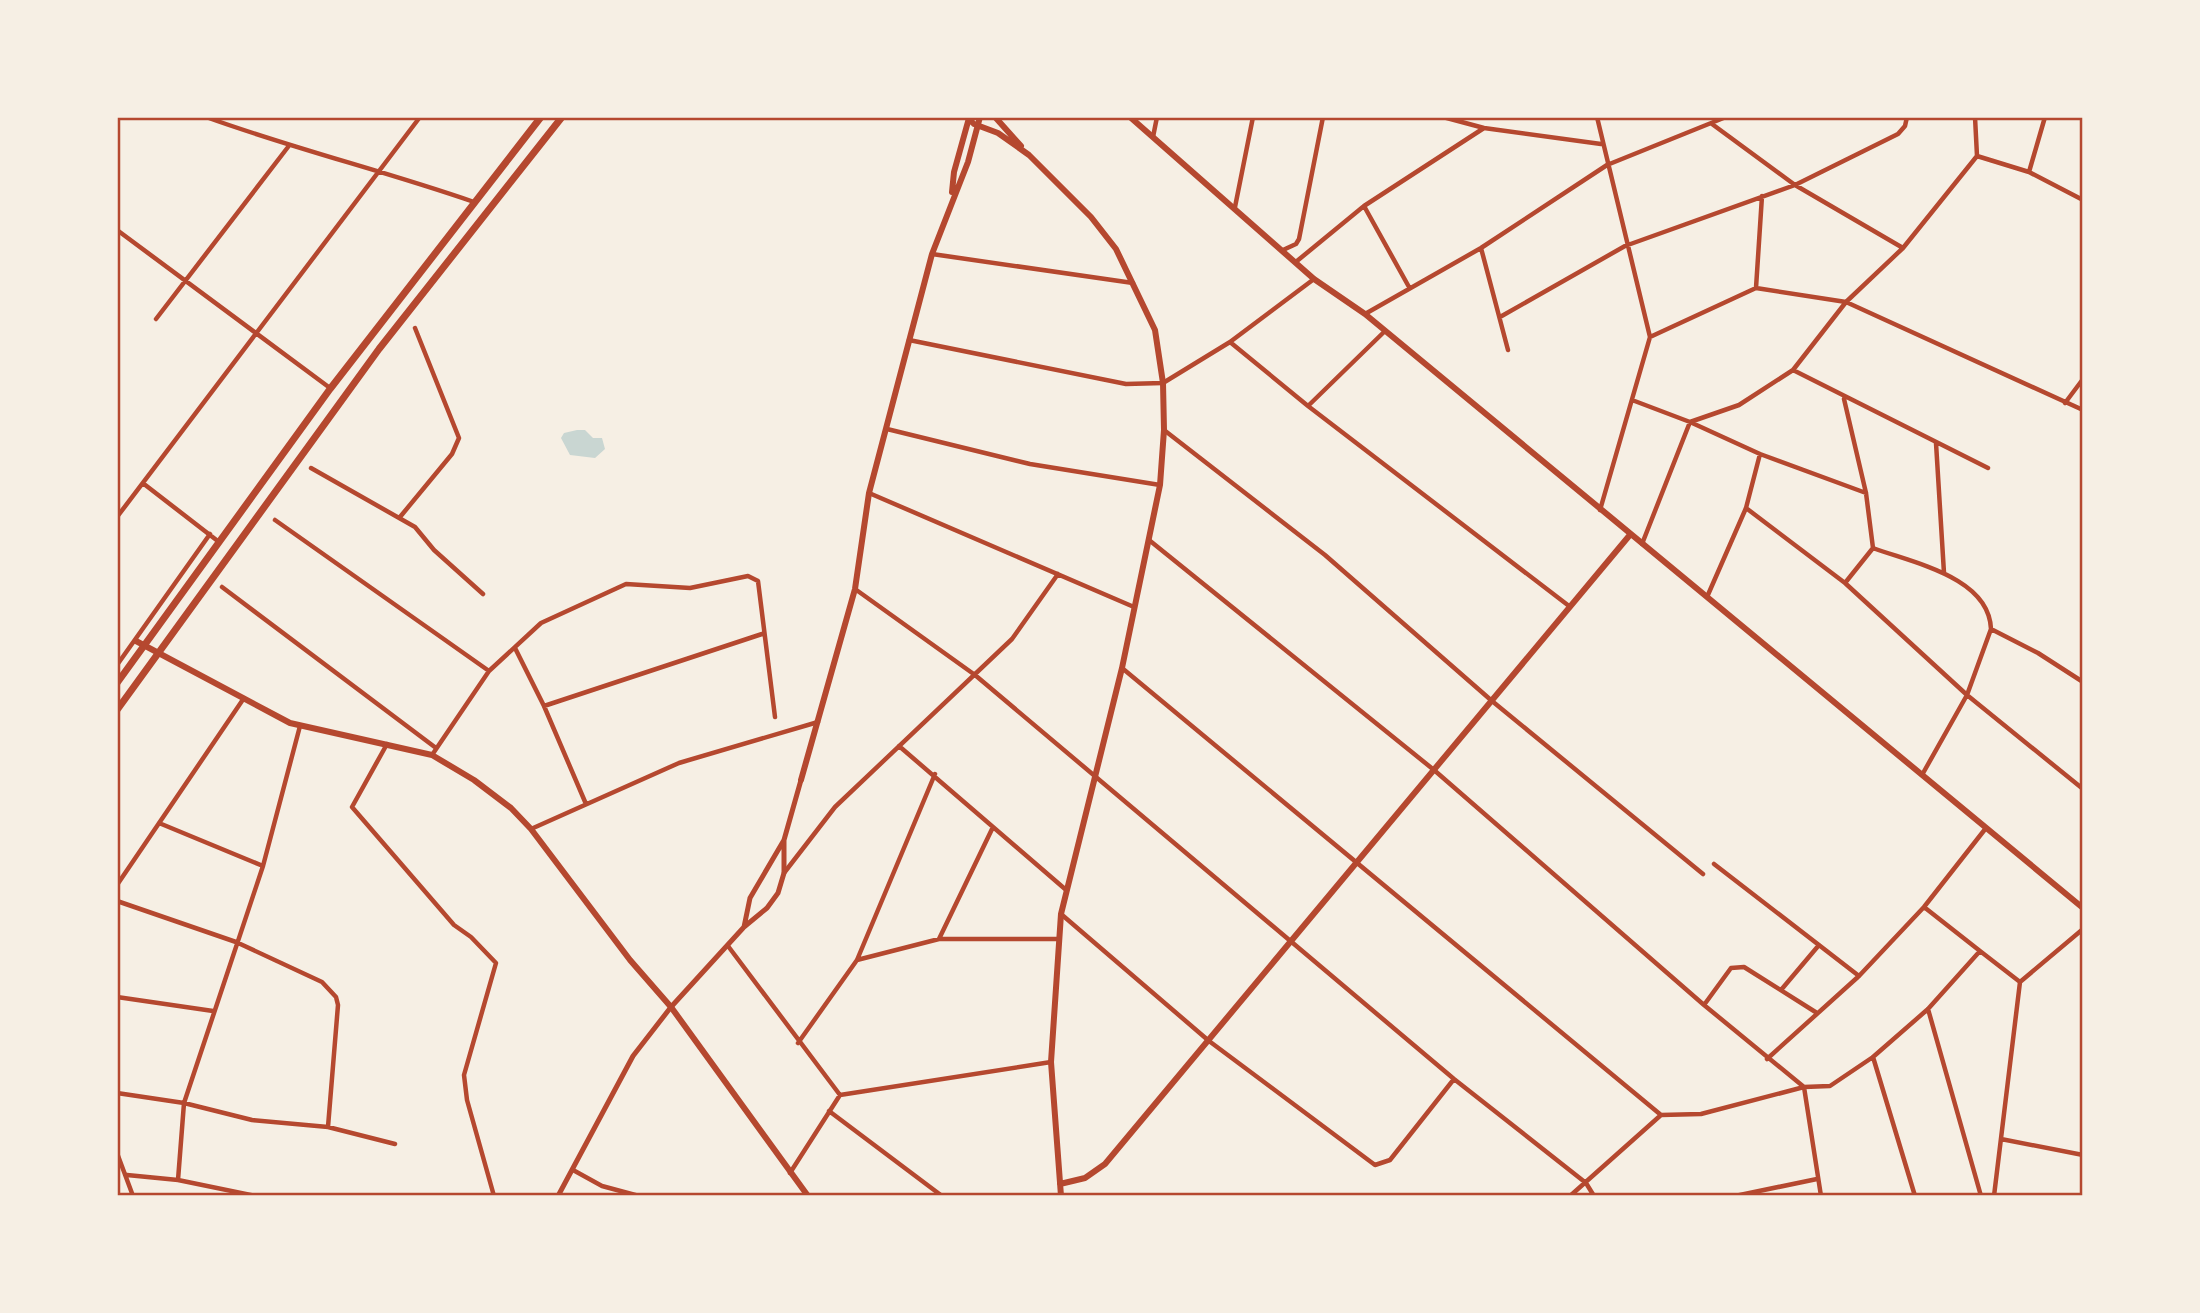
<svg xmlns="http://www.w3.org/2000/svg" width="2200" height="1313" font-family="'PT Sans Narrow',sans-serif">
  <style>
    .water { fill: #c9d6d2 }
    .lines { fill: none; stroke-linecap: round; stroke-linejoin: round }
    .minor { stroke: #b5482f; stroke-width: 4.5 }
    .tertiary { stroke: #b5482f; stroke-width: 5 }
    .secondary { stroke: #b5482f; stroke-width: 6 }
    .trunk { stroke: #b5482f; stroke-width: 7 }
    .neatline { fill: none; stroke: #b5482f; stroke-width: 2.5 }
  </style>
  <rect width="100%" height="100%" fill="#f6efe4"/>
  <path class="water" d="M577,430H585L593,438H602L605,449L595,458L570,455L561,438L564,433Z"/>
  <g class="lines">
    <path class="minor" d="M206,117C294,149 385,171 474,202
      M1443,117L1484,128L1601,144
      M1597,117L1650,337L1600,510
      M1712,124L1795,185L1903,248
      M1153,137L1157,117
      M1977,156L2029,172L2083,200
      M2029,172L2045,117
      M1364,206L1409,287
      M1235,207L1253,117
      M117,230L330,388
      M1481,248L1508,350
      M1283,250L1296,244L1299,239L1323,117
      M932,254L1133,283
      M1297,261L1364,206L1484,128
      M1756,288L1762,196
      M1365,314L1481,248L1607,165L1726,117
      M1500,317L1625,246L1795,185L1898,134L1905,126L1907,117
      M156,319L288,147
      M1650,337L1756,288L1846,302L2083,410
      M909,340L1126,384L1163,383L1230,342L1314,279
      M1230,342L1308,406L1569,606
      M1793,370L1988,468
      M1844,399L1866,493L1873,548L1845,583
      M1632,400L1690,422L1760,454L1866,493
      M2065,403L2083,379
      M1308,406L1385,331
      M887,429L1030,464L1160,485
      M1164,430L1325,555L1492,701L1703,874
      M1936,443L1944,573
      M311,468L415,527L434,550L483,594
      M144,484L219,542
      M869,493L1134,607
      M1746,508L1845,583L1967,695L2083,789
      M117,517L420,117
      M400,517L452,454L459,438L415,328
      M275,520L489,671
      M1149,540L1434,770L1704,1005L1804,1087L1821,1196
      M1642,544L1690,422L1739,405L1793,370L1846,302L1903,248L1977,156L1975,117
      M1873,548C1913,563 1989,577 1991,629L1967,695L1922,775
      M222,587L436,748
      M855,589L975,675L1454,1079L1586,1183L1594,1196
      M1707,597L1746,508L1760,454
      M1991,629L2038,653L2083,682
      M515,648L544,706L586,804
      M117,665L210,534
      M1122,668L1661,1115
      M544,706L762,634
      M387,744L352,807L454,925L471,937L496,963L464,1075L467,1100L494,1196
      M899,746L1065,889
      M432,755L489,671L541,623L626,584L690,588L748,576L758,581L775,717
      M159,823L263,866
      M531,829L679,763L818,722
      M1714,864L1859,976
      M784,873L835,807L1012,639L1058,574
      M117,885L244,698
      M117,901L236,942L322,982L336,997L338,1005L328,1127
      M1924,907L1980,951
      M1061,914L1209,1041L1375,1165L1390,1160L1454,1079
      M939,939L993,827
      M728,946L840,1095
      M857,960L939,939H1059
      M1781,990L1819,945
      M117,997L213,1011
      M1704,1005L1731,968L1744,967L1817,1013
      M1928,1009L1981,1196
      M798,1043L857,960L935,774
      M1873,1057L1915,1196
      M1767,1059L1859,976L1924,907L1986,828
      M117,1093L184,1103L252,1120L328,1127L395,1144
      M829,1111L942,1196
      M2001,1139L2083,1155
      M117,1153L133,1196
      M573,1170L602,1186L639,1196
      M790,1173L840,1095L1051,1062
      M127,1175L178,1180L184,1103L263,866L300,726
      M178,1180L256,1196
      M1570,1196L1661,1115L1701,1114L1804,1087L1830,1086L1873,1057L1928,1009L1980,951L2020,982
      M1735,1196L1817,1179
      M1994,1196L2020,982L2083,929"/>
    <path class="tertiary" d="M744,927L750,898L784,840
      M558,1196L633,1056L671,1007L744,927L767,908L778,893L784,873V840L801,780"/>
    <path class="secondary" d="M995,117L1021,146
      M1130,117L1314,279L1365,314L2083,908
      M969,119L974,124L998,133L1029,155L1091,217L1116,249L1155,330L1163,383L1164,430L1160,485L1122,668L1061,914L1051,1062L1061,1196
      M952,192L954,172L969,118
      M136,641L290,723L432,755L474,780L511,808L531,829L630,960L671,1007L808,1196
      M801,780L855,589L869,493L932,254L968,162L980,117
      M1060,1184L1085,1178L1105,1164L1629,536"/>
    <path class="trunk" d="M117,683L330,389L541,117
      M117,710L379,349L562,117"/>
  </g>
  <rect width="2200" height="1313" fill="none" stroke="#f6efe4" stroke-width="238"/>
  <rect x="119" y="119" width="1962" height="1075" class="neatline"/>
</svg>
